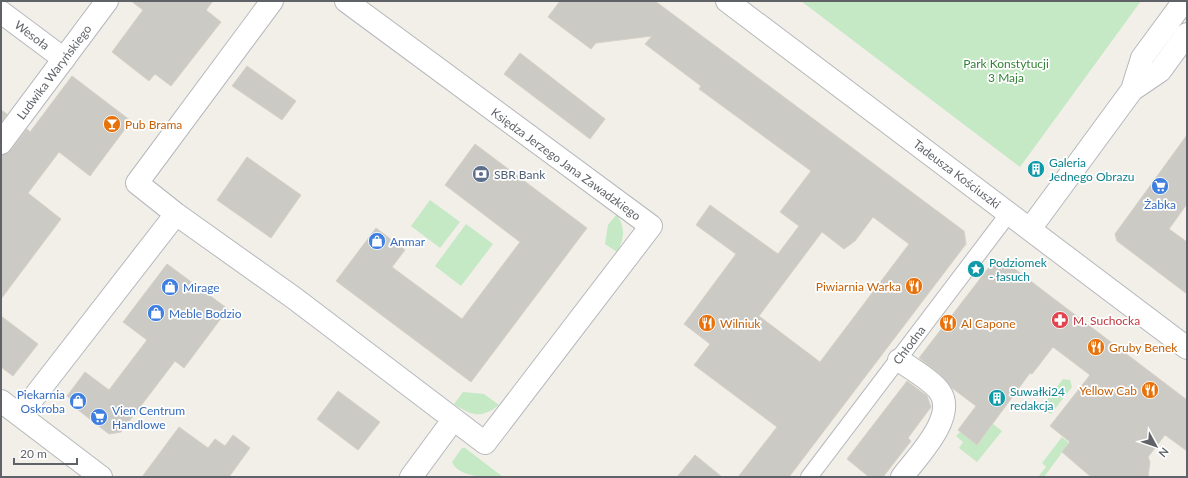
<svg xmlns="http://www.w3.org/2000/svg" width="1188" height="478" font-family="Lato,sans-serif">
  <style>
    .green { fill: #c5e8c5 }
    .building { fill: #cccac5; stroke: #d6d1c6; fill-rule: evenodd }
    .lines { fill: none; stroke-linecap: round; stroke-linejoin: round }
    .pedestrian-casing { stroke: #b5b8bc; stroke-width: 18 }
    .minor-casing { stroke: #b5b8bc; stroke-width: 24 }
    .tertiary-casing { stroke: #b5b8bc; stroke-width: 24 }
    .pedestrian { stroke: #fff; stroke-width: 16 }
    .minor { stroke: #fff; stroke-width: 22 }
    .tertiary { stroke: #fff; stroke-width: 22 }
    .labels { text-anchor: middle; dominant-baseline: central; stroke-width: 3.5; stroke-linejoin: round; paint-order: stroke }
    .street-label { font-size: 12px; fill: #5f6368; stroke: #fff }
    .park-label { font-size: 12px; fill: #348238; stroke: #fff }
    .food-label { font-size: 12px; fill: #c56008; stroke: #fff; text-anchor: start }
    .culture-label { font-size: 12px; fill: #0d838f; stroke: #fff; text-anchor: start }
    .service-label { font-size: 12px; fill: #4e5e75; stroke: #fff; text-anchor: start }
    .shop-label { font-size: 12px; fill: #366cbe; stroke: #fff; text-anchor: start }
    .health-label { font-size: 12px; fill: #be3a42; stroke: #fff; text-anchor: start }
  </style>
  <rect width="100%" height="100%" fill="#f1efe8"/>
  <path class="green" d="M801,1H1141L1020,167Z
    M430,200L460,222L440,248L411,226Z
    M617,214C625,228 625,237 617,252L605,244L608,225Z
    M466,224L493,244L461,286L435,266Z
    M1063,379L1070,380L1072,387L1051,414L1041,408Z
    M463,392L484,394L499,405C481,419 472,416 454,404Z
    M993,424L1002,431L977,462L959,448L963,442L956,436L960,432L977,445Z
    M1062,437L1069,443L1044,477H1038L1046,467L1042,463Z
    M462,448H465L503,477C486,477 459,478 452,462Z"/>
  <path class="building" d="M131,1H213L206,10L221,22L171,86L155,74L149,81L112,52L143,10Z
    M560,1H655L964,231L966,244L789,477H738L777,427L694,365L710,344L684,324L736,254L696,225L710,205L778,254L799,226L780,212L811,171L699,89L701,86L645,44L652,36L596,43L591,49L548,17ZM873,217L909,244L820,362L759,316L822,232L844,249L855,241Z
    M520,53L605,119L590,139L504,74Z
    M247,66L296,101L282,120L232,86Z
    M72,76L131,121L90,176L59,152L28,193L61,219L1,299V155L11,150L27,129L30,132Z
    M1,110L7,114L1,122Z
    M1187,135V204L1169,229L1187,242V294L1117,241L1115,234Z
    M475,144L587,228L471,382L336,281L376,228L405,250L392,267L462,319L520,242L445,185Z
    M247,157L301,195L271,238L217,200Z
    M1003,260L1187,400V451L1165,435L1148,457L1150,462L1148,477H1091L1062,452L1070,442L1050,426L1090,375L1053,347L1032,374L1030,373L977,445L958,430L976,406L952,388L940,374L919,358L993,262Z
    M167,264L228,309L184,368L175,361L121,432L109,434L73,406L72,400L67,396L85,372L109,390L147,340L123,322Z
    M1,316L38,344L13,376L1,367Z
    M907,381L927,396L931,407L908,438L911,441L883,477H869L847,459Z
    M338,391L380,422L358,450L317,419Z
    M179,427L208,448L215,439L225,446L233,435L250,448L229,477H142Z
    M695,455L722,477H677Z"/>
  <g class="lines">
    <defs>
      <path id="pedestrian" d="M809,477L1009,213"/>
      <path id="minor" d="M272,1L137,183L176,214L294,298L485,443L651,226L346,1
        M1,12L64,59
        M899,360C910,368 933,381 940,392C957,417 917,457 902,477
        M20,415L176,214
        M411,477L453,420"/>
      <path id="tertiary" d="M727,1L1187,348
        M1132,90L1160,71L1187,34
        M1,143L107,1
        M1030,229L1132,90L1142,58L1184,1
        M1,401L101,477"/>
    </defs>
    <use href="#pedestrian" class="pedestrian-casing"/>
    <use href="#minor" class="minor-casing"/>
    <use href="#tertiary" class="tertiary-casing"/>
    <use href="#pedestrian" class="pedestrian"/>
    <use href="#minor" class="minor"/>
    <use href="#tertiary" class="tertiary"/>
  </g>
  <defs>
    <symbol id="bar-disc" viewBox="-11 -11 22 22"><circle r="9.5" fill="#e8710a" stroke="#fff"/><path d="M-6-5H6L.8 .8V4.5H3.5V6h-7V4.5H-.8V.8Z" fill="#fff"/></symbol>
    <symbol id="building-disc" viewBox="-11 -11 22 22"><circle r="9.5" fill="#0f9aa8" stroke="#fff"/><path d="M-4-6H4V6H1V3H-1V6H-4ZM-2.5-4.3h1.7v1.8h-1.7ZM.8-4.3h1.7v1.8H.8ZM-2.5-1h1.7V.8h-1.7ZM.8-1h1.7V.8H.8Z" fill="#fff"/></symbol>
    <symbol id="bank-disc" viewBox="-11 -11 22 22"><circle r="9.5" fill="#5c6f8a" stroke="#fff"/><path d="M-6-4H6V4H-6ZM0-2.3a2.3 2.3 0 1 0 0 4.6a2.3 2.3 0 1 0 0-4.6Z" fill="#fff"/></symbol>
    <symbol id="supermarket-disc" viewBox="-11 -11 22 22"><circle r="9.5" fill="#3f7fe0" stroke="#fff"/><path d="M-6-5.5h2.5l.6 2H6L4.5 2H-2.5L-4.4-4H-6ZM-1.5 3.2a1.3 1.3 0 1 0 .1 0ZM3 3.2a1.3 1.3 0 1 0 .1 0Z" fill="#fff"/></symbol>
    <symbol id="shop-disc" viewBox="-11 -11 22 22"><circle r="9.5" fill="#3f7fe0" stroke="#fff"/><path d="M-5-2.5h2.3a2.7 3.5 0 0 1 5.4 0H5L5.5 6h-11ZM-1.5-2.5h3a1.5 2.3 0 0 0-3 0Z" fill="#fff"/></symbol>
    <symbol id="sight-disc" viewBox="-11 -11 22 22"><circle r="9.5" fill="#0f9aa8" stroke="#fff"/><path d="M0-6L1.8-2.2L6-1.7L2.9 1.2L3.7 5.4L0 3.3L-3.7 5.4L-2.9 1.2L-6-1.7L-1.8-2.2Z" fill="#fff"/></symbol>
    <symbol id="restaurant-disc" viewBox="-11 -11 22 22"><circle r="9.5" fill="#e8710a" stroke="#fff"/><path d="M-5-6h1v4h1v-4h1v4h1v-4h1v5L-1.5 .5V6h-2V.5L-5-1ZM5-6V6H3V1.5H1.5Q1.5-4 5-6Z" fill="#fff"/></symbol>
    <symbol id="pharmacy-disc" viewBox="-11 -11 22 22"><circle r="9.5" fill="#e0444e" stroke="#fff"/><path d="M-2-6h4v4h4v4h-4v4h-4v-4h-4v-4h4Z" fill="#fff"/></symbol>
  </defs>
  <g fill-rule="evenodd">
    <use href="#bar-disc" x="102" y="114" width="20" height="20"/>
    <use href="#building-disc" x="1026" y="159" width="20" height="20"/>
    <use href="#bank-disc" x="471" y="164" width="20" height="20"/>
    <use href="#supermarket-disc" x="1150" y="176" width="20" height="20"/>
    <use href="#shop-disc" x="367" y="231" width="20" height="20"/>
    <use href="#sight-disc" x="966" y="259" width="20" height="20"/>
    <use href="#restaurant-disc" x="904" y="276" width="20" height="20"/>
    <use href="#shop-disc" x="160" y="277" width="20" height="20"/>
    <use href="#shop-disc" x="146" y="303" width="20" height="20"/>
    <use href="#pharmacy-disc" x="1050" y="310" width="20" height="20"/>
    <use href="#restaurant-disc" x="697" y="313" width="20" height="20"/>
    <use href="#restaurant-disc" x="938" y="313" width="20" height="20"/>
    <use href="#restaurant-disc" x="1086" y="337" width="20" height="20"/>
    <use href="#restaurant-disc" x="1140" y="380" width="20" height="20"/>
    <use href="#building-disc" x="987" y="388" width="20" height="20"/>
    <use href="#shop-disc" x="68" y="391" width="20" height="20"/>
    <use href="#supermarket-disc" x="89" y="407" width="20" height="20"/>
  </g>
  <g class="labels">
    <g class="street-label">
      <text transform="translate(32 35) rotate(37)">Wesoła</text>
      <text transform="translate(54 72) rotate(-53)">Ludwika Waryńskiego</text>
      <text transform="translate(566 164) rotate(36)">Księdza Jerzego Jana Zawadzkiego</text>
      <text transform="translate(957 174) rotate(37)">Tadeusza Kościuszki</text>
      <text transform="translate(909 345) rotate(-53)">Chłodna</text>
    </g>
    <g class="park-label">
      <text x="1006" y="63">Park Konstytucji<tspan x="1006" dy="14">3 Maja</tspan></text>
    </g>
    <g class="food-label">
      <text x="125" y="124">Pub Brama</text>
      <text x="901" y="286" text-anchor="end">Piwiarnia Warka</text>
      <text x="720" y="323">Wilniuk</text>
      <text x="961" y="323">Al Capone</text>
      <text x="1109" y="347">Gruby Benek</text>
      <text x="1137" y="390" text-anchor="end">Yellow Cab</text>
    </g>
    <g class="culture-label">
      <text x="1049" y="162">Galeria<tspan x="1049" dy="14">Jednego Obrazu</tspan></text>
      <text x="989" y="262">Podziomek<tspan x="989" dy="14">- łasuch</tspan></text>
      <text x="1010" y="391">Suwałki24<tspan x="1010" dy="14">redakcja</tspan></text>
    </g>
    <g class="service-label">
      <text x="494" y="174">SBR Bank</text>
    </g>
    <g class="shop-label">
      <text x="1160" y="204" text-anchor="middle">Żabka</text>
      <text x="390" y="241">Anmar</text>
      <text x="183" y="287">Mirage</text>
      <text x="169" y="313">Meble Bodzio</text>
      <text x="65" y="394" text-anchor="end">Piekarnia<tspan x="65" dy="14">Oskroba</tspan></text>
      <text x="112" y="410">Vien Centrum<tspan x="112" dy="14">Handlowe</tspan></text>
    </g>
    <g class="health-label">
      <text x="1073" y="320">M. Suchocka</text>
    </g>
  </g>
  <rect width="1188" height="478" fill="none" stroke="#5f6368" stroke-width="4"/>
  <g transform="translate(1156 446) rotate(130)" stroke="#ffffff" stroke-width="3" paint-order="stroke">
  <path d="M0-3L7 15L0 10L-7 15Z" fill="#5f6368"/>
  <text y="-6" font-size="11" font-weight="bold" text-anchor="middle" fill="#5f6368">N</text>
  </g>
  <path d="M14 458v6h63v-6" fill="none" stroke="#5f6368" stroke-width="2"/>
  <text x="20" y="458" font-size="12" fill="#5f6368" stroke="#ffffff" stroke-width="3" paint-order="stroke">20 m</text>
</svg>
